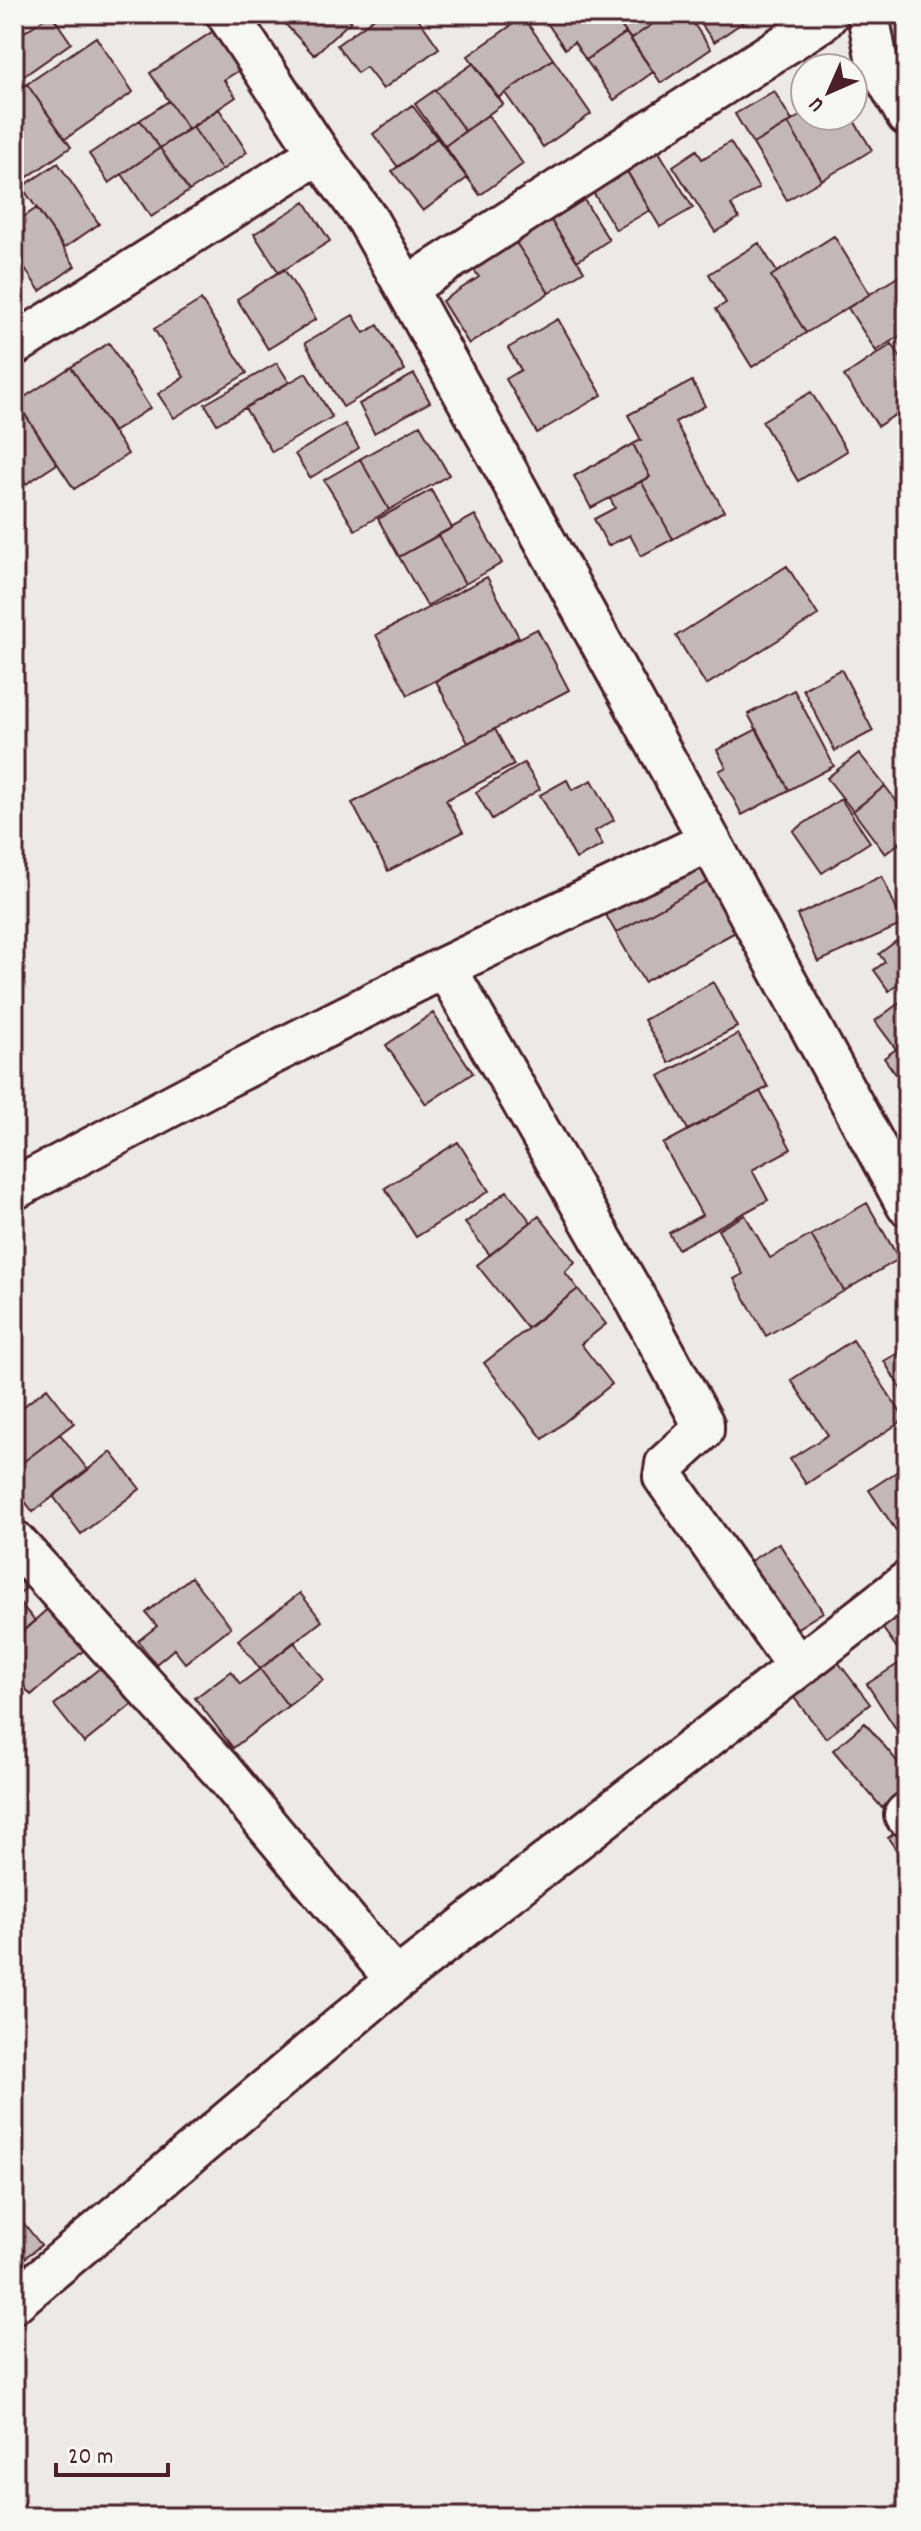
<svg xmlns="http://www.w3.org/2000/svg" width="921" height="2531" font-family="Dekko,sans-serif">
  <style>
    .building { fill: #c4b7b7; stroke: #4a1f2b; stroke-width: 2 }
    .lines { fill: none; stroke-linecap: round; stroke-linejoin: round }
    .street-casing { stroke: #4a1f2b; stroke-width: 46 }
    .street { stroke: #f6f6f2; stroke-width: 40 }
  </style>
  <rect width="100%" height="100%" fill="#ece9e6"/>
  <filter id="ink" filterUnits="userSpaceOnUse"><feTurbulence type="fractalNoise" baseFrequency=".0125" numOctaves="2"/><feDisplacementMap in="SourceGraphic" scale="16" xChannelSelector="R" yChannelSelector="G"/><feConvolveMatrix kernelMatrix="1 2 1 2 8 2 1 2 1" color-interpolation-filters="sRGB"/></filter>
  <g filter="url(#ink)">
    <path class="building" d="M51,14L71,43L14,83V39Z
      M276,14H344L351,21L314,55Z
      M380,14H415L439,48L383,89L366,67L357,73L337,45Z
      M541,14H612L626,33L586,60L574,42L565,49Z
      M612,14H667L631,39Z
      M667,14H687L711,49L661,83L631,39Z
      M694,14H751L752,16L714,42Z
      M523,17L553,59L498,98L468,56Z
      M215,30L241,69L224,80L236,97L188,129L150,73Z
      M626,33L653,72L614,100L586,60Z
      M96,37L133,92L65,139L27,84Z
      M553,59L591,114L543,147L505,93Z
      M474,63L503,104L465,131L435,90Z
      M27,84L71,147L16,185L14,93Z
      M435,90L465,131L445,146L415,104Z
      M774,91L792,121L753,144L735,114Z
      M169,101L188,129L160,148L140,120Z
      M412,105L437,138L398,167L373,134Z
      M219,109L247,152L222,170L193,127Z
      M805,113V116H851L872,150L822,180L788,123Z
      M488,115L523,164L480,195L445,146Z
      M140,120L160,148L109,183L89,154Z
      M788,123L822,180L787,200L753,144Z
      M193,127L222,170L189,191L160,148Z
      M437,138L467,178L423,211L392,171Z
      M653,142L693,208L660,227L620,160Z
      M730,142L759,188L731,205L739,218L715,232L673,166L697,150L702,159Z
      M160,148L189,191L151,217L122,174Z
      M58,163L99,224L64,248L22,187Z
      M627,171L650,210L616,230L593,192Z
      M581,195L609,240L577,261L548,216Z
      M305,202L330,241L279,273L254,234Z
      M37,208L75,266L40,291L14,253V220L16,222Z
      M548,216L584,271L549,293L513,238Z
      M834,236L870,294L806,333L771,276Z
      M513,238L549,293L469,344L442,301L479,277L471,266Z
      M759,243L777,272L771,276L806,333L752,367L716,309L726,303L709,274Z
      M284,269L316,319L268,349L237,299Z
      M907,271V331L876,351L848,308Z
      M201,300L247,373L174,418L158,394L184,377L154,329Z
      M353,315L364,333L378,325L405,370L343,407L305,343Z
      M558,319L602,395L537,433L506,379L521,370L508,348Z
      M109,343L150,408L113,432L71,367Z
      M892,344L907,367V407L878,426L844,376Z
      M277,363L289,382L217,424L205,404Z
      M71,367L128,454L74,489L17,402Z
      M306,373L332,417L272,452L245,408Z
      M414,374L430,402L374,433L359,404Z
      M692,381L705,406L675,422L724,511L673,539L641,481L650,477L633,444L641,440L628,415Z
      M811,392L847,451L798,481L762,421Z
      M17,402L57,464L26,484L14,465V404Z
      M345,424L359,448L310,478L295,454Z
      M420,425L449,475L389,510L360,459Z
      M633,444L650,477L591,508L574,476Z
      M360,459L389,510L355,530L324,480Z
      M641,481L673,539L641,556L630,535L608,546L594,519L615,508L610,498Z
      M431,490L452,528L399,557L378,519Z
      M475,515L502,563L465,584L438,535Z
      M438,535L465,584L427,606L399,557Z
      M787,566L818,615L706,685L676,636Z
      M487,577L519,637L408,695L376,635Z
      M537,629L569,690L468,743L436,681Z
      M841,669L873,731L835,751L803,689Z
      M794,690L834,766L789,790L748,714Z
      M495,729L514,765L446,800L463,832L388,871L352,803Z
      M757,729L789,790L742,815L719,771L726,767L717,750Z
      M859,753L885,786L853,811L827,778Z
      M524,763L540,789L492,819L476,792Z
      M567,780L572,790L592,780L614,820L595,831L603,845L576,859L540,795Z
      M885,786L907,815V837L885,854L853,811Z
      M841,799L870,842L822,873L793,831Z
      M698,852L713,879L616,933L601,906Z
      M882,876L903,924L818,962L797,915Z
      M713,879L741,929L644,982L616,933Z
      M907,933V993L900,983L889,991L874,970L885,962L879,954Z
      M713,982L737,1027L669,1063L644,1020Z
      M907,997V1041L896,1049L875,1021Z
      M433,1013L473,1073L426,1104L386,1045Z
      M738,1034L768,1087L688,1130L659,1076Z
      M907,1041V1090L884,1058Z
      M760,1091L791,1149L752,1170L768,1200L678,1249L669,1233L702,1215L663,1144Z
      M458,1142L489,1191L416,1237L385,1188Z
      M507,1191L531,1222L490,1255L465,1223Z
      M867,1203L899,1259L844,1291L811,1235Z
      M745,1215L770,1258L811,1235L844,1291L766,1336L734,1279L743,1274L718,1230Z
      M539,1216L575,1262L565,1272L578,1289L527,1328L477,1265Z
      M578,1289L606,1324L581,1344L612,1384L543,1439L484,1363Z
      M853,1340L905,1419L806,1484L790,1459L828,1435L791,1380Z
      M907,1348V1399L884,1361Z
      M47,1388L74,1423L14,1469V1414Z
      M60,1434L88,1470L33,1512L14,1487V1469Z
      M111,1452L140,1489L81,1534L53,1496Z
      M907,1465V1535L901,1538L869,1490Z
      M779,1543L823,1612L788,1634L744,1565Z
      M14,1548L39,1576L15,1598L14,1597Z
      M191,1577L231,1627L185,1663L174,1649L156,1664L138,1641L157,1626L146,1613Z
      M300,1593L322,1621L260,1669L238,1640Z
      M18,1601L35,1621L14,1639V1604Z
      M54,1603L90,1645L31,1695L14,1675V1639Z
      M907,1603V1662L879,1623Z
      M294,1642L323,1680L288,1706L260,1669Z
      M829,1650L870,1704L826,1738L784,1685Z
      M901,1662L907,1670V1746L867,1684Z
      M105,1664L136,1701L84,1743L54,1705Z
      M260,1669L288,1706L233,1748L195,1698L231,1671L240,1684Z
      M865,1723L907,1773V1787L882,1808L833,1750Z
      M907,1824V1865L888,1838Z
      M14,2211L41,2245L16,2265L14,2262Z"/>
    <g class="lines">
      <defs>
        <path id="street" d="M227,14L319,153
          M868,14L877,62L907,115
          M406,288L823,20L828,14
          M14,345L319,153L367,219L406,288L710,841L907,1205
          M445,967L634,1296L703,1424V1430L666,1464L664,1477L797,1666
          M14,1189L218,1081L445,967L710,841
          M14,1541L221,1770L396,1980
          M905,1815L907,1813
          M14,2302L396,1980L907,1582"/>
      </defs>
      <use href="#street" class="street-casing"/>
      <use href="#street" class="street"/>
    </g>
  </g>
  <rect width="921" height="2531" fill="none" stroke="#f6f6f2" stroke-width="48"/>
  <rect x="24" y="24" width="873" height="2483" fill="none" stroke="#4a1f2b" stroke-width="3" filter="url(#ink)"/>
  <g transform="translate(829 92) rotate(225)"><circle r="38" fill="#f6f6f2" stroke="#b1a0a2" stroke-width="2"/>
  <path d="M0-6L14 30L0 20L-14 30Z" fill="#4a1f2b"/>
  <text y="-12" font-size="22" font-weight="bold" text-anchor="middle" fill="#4a1f2b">U</text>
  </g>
  <path d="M56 2463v12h112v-12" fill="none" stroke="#4a1f2b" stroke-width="4"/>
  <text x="68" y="2463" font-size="24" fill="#4a1f2b" stroke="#f6f6f2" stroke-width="6" paint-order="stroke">20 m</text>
</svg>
